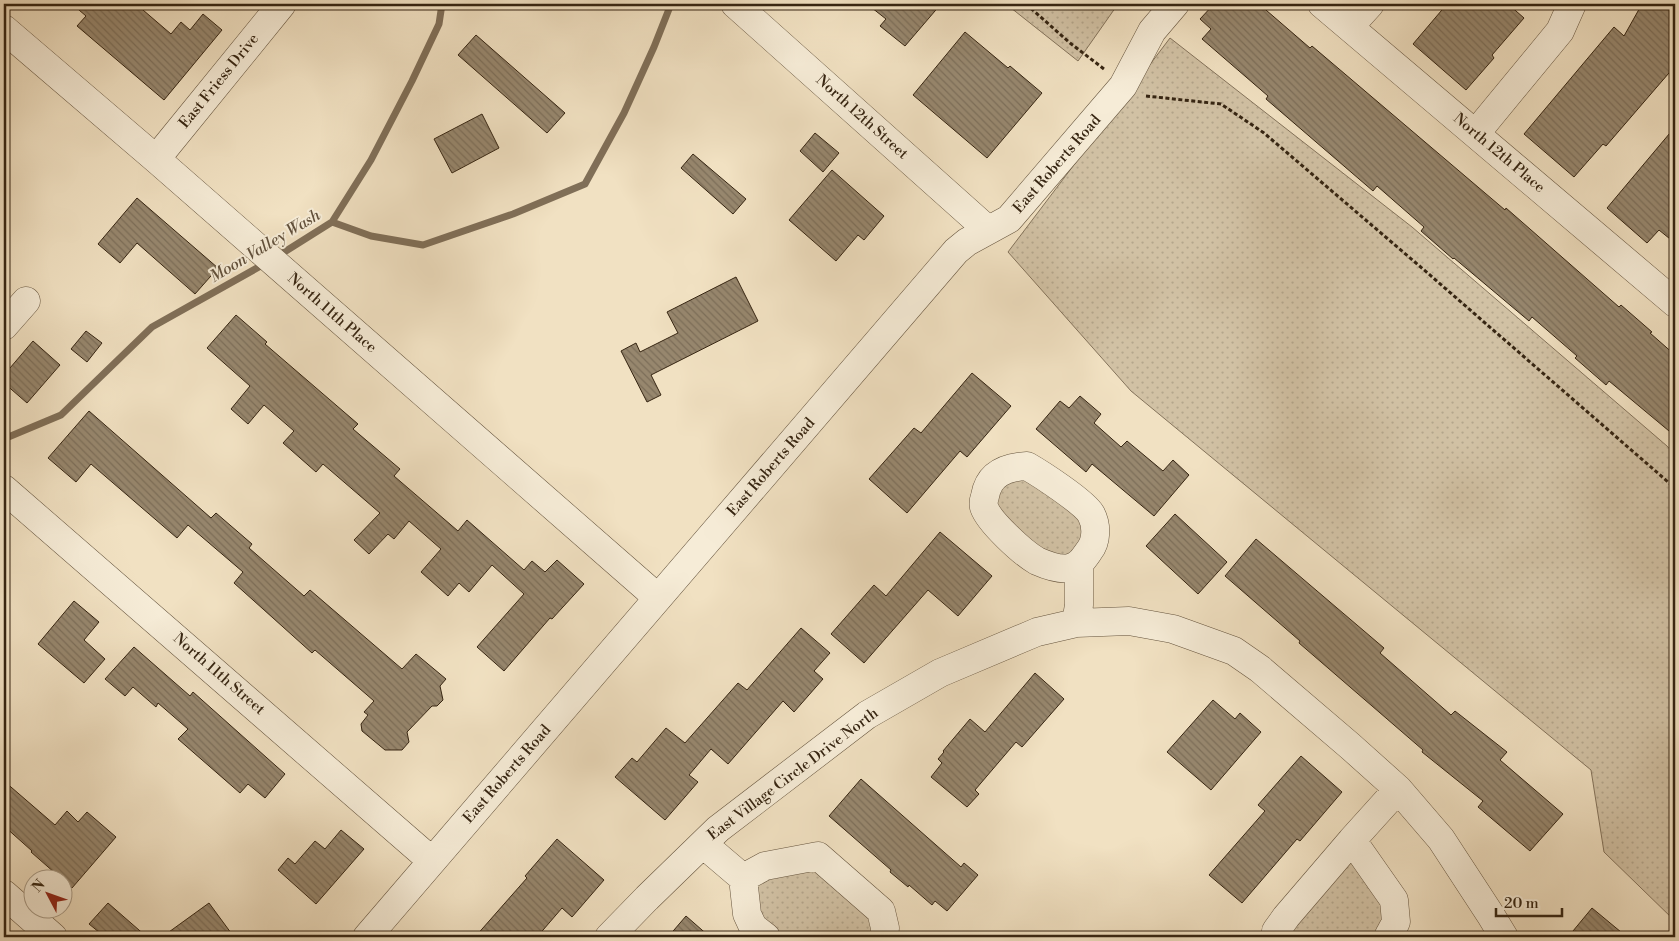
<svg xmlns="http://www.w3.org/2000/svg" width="1679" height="941" font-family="'Libre Bodoni',serif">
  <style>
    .grass { fill: url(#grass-dots); stroke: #84735b }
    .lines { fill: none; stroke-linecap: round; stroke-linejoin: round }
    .stream { stroke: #806f58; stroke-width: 7 }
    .building { fill: url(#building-back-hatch); stroke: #362512 }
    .minor-casing { stroke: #65543e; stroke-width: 29 }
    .path { stroke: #362512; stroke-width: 3; stroke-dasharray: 4 2.5; stroke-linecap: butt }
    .minor { stroke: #f6ecd7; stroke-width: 28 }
    .labels { text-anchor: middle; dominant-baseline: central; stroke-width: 4; stroke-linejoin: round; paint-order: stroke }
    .street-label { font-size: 15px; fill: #362512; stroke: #f6ecd7 }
    .water-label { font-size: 16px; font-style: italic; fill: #61503b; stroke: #f6ecd7 }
  </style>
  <defs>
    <pattern id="grass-dots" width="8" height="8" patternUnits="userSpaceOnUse" patternTransform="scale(1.25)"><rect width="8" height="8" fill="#d1c1a4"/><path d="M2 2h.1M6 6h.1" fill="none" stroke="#b4a68c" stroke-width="1.8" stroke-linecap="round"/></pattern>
    <pattern id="building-back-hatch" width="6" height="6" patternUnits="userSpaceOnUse" patternTransform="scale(1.25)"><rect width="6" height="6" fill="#97876e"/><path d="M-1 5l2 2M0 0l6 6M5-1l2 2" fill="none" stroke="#7c6e59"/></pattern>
  </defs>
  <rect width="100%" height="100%" fill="#f1e1c2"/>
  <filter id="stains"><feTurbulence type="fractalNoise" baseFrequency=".004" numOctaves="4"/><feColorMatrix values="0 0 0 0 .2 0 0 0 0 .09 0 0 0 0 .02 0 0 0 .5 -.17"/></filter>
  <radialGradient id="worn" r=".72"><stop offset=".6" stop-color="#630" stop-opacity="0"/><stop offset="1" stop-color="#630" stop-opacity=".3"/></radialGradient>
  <path class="grass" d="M1006,4H1118L1078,61Z
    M1170,38L1412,227L1667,446L1675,455V921L1604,852L1591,770L1131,391L1008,252Z
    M1011,467L1091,514L1079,564L1037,560L986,489Z
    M1352,840L1394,900L1388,937H1278Z
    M818,856L881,911L884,937H766L743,878Z"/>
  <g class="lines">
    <path class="stream" d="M332,222L371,160L412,81L439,24L442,4
      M278,256L332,222L371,236L423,245L513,214L585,184L624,113L654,47L671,4
      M4,441L6,438L61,415L152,327L266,263"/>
  </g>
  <path class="building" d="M72,4H136L171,34L181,22L190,30L203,14L222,30L164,100L77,26L86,16Z
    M867,4H941L905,46L880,26L886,19Z
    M1214,4H1259L1310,48L1312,46L1505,210L1506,208L1619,307L1621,305L1652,332L1650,333L1675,355V436L1609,381L1606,385L1575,358L1577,356L1532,317L1529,321L1454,258L1453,259L1421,231L1424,227L1377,186L1373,191L1266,99L1268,96L1202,39L1211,29L1200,19Z
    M1447,4H1508L1524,18L1492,55L1494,58L1466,90L1413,44Z
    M1642,4H1658L1675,13V66L1606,146L1603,144L1574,177L1524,134L1614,27L1624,36Z
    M965,32L1008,68L1010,66L1042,93L987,158L913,95Z
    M476,35L565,113L547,133L458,55Z
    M482,114L499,148L452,173L434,139Z
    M1675,127V243L1659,230L1647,243L1607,208Z
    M815,133L839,153L823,172L800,151Z
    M693,154L746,199L733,214L681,168Z
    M832,170L884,216L864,240L858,235L836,261L789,220Z
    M137,198L218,268L195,294L137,243L120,263L98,244Z
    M736,277L758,321L651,375L661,395L647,402L621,351L636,343L640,352L678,333L667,312Z
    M236,315L267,342L265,344L358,424L353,429L400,469L394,476L458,531L467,520L524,570L532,561L545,572L557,560L584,584L552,619L550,618L504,671L477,647L524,594L492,565L469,592L459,583L448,596L421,572L441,549L409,521L394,539L388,534L369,554L354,540L380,513L323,464L316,472L283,443L294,431L264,405L248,424L231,409L250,386L207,348Z
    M86,331L102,343L87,362L71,349Z
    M33,341L60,365L27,403L4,383V375Z
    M972,373L1011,406L967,457L960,451L907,513L869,479L914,428L921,433Z
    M1080,396L1101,414L1094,423L1121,447L1127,441L1163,471L1173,460L1189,475L1154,516L1092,464L1086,472L1036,429L1060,401L1069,408Z
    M89,411L211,518L216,513L252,544L249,548L304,596L310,590L402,669L416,654L446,679L440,686L443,700L437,706H432L407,732L409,742L402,750H385L362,731L361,724L368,715L364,712L374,701L315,650L312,653L234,583L243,572L188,525L177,538L91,464L76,482L48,458Z
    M1175,514L1227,562L1198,594L1146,546Z
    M940,532L992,576L958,616L928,590L864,663L831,634L874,585L886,596Z
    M1256,539L1384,648L1380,653L1451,715L1455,711L1507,752L1500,760L1563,814L1530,851L1478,807L1483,801L1422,752L1423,750L1299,643L1300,641L1225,576Z
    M74,601L99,622L84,640L105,659L84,683L38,644Z
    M801,628L830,653L814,671L823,679L794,712L783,701L728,764L711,749L689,775L698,782L665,820L615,777L632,758L637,762L666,728L685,743L738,683L747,690Z
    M134,647L190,696L193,692L285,774L265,798L248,784L240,793L178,739L188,729L158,703L156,707L133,687L125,696L105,679Z
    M1035,673L1064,699L1022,747L1016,742L975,790L979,794L967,807L931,777L942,763L938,759L944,752L943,751L970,719L985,732Z
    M1213,700L1235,719L1240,713L1261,732L1211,790L1167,752Z
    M1301,756L1342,792L1300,841L1297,839L1242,903L1209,875L1265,811L1258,805Z
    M861,779L961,867L964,863L978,875L947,911L935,901L932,905L909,885L908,887L890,872L891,870L829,816Z
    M4,781L55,825L67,811L78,822L87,812L116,837L72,888L31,852L32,851L4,826Z
    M341,830L364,849L316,904L278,870L288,858L295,864L315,841L325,849Z
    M557,839L604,880L572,917L562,908L537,937H475L527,878L525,876Z
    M108,903L147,937H105L89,924Z
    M209,903L234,937H162Z
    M1592,908L1627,937H1568Z
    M686,916L710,937H668Z"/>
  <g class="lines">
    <defs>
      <path id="minor" d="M735,4L988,230
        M1322,4L1675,303
        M1350,26L1370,4
        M4,29L156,159L658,598
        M1476,133L1560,31L1572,4
        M156,159L282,4
        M4,326L26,301
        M1027,466C1041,474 1084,502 1091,514C1097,525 1097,541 1089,551C1084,558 1080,565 1070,568C1060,570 1046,565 1037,561C1023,553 989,522 984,507C983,504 984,499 985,496C989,473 1007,467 1027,466Z
        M4,489L432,861
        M1076,623L1079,605V564
        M1352,840L1394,900L1396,922L1388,937
        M703,844L743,878L747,914L753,927L766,937
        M743,878L765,866L818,856L881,911L885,928L884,937
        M4,894L53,937
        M367,937L956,251L967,242L1009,219L1123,86L1152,31L1175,4
        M609,937L647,898L718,829L867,715L940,673L1037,632L1076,623L1129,621L1173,629L1234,651L1260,669L1350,746L1398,789L1441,839L1490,914L1504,937
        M1278,937L1276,931L1286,917L1352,840L1398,789"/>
    </defs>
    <use href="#minor" class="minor-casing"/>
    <path class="path" d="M1026,4L1070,43L1104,69
      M1146,96L1221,104L1264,133L1423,269L1675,488"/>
    <use href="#minor" class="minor"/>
  </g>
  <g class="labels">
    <g class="street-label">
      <text transform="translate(219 81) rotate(-51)">East Friess Drive</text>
      <text transform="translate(862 117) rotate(42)">North 12th Street</text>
      <text transform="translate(1499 153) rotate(40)">North 12th Place</text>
      <text transform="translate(1057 164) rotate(-49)">East Roberts Road</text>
      <text transform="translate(332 313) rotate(41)">North 11th Place</text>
      <text transform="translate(771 467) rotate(-49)">East Roberts Road</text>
      <text transform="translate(219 674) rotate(41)">North 11th Street</text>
      <text transform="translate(507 774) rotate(-49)">East Roberts Road</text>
      <text transform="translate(793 774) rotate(-37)">East Village Circle Drive North</text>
    </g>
    <g class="water-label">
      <text transform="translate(265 246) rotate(-31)">Moon Valley Wash</text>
    </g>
  </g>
  <rect width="1679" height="941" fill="none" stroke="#f1e1c2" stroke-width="20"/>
  <rect x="5" y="5" width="1669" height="931" fill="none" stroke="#362512" stroke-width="2.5"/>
  <rect x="10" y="10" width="1659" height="921" fill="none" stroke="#362512"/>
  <g transform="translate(48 894) rotate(311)"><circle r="24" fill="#f6ecd7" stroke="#a99c88"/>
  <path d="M0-4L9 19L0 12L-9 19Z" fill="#8f2418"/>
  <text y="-8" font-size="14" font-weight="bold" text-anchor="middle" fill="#362512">N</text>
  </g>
  <path d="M1496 908v8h66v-8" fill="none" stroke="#362512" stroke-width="2.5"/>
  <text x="1504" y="908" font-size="15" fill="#362512" stroke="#f6ecd7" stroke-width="4" paint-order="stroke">20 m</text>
  <rect width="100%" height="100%" filter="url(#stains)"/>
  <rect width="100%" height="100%" fill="url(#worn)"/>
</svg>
